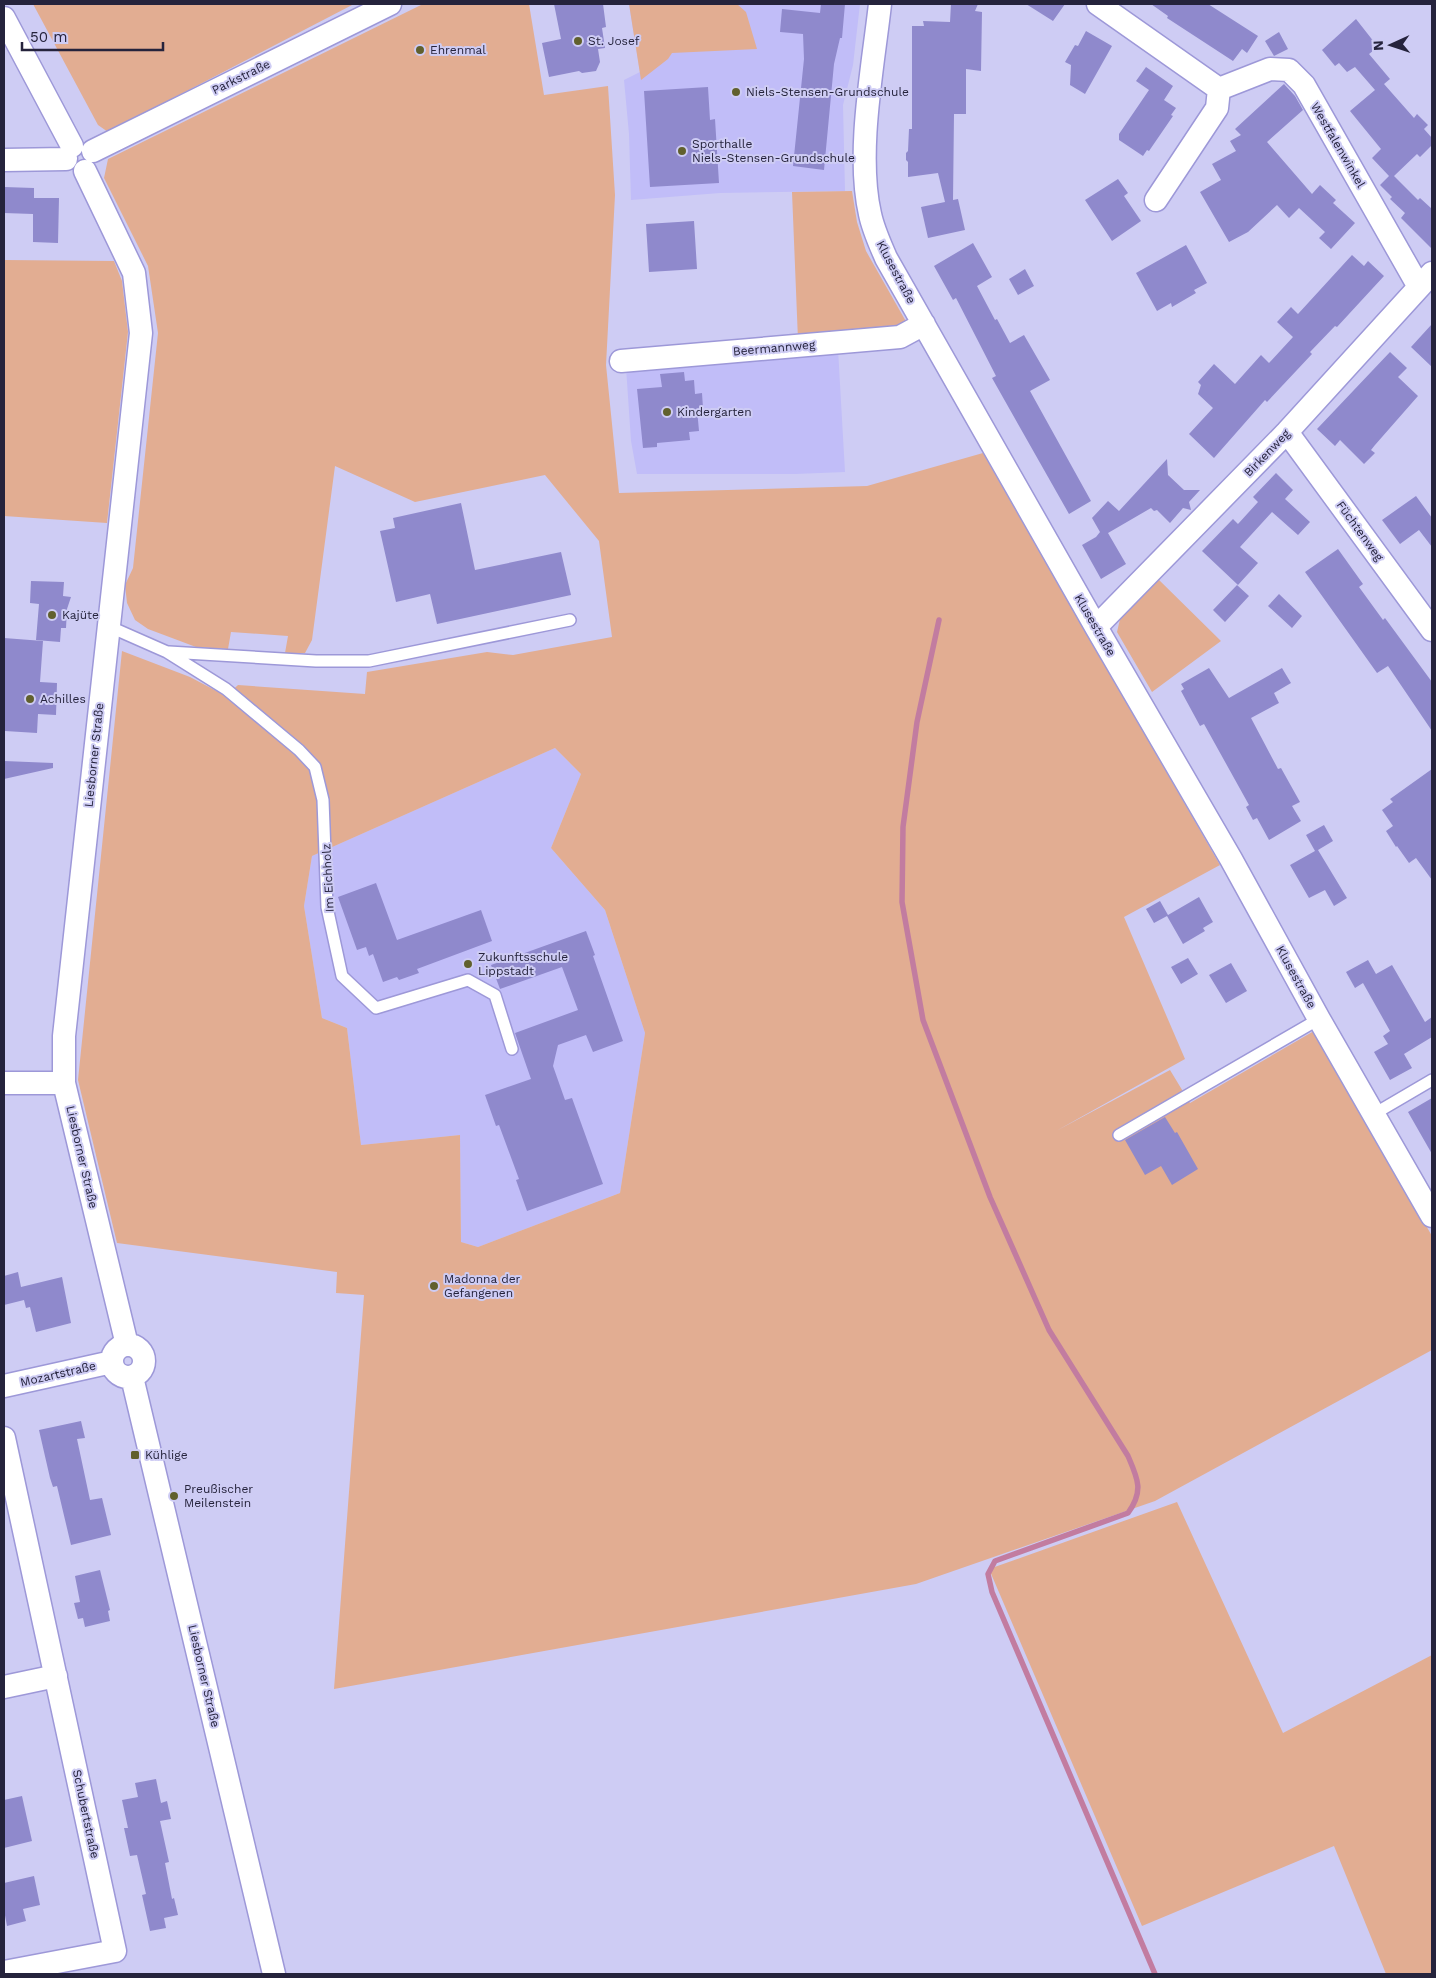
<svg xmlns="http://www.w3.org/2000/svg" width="1436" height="1978" font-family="'Work Sans',sans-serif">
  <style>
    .built { fill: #c1bdf8 }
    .green { fill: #e2ad92; fill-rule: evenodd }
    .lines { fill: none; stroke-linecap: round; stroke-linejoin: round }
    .stream { stroke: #c27ca0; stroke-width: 5.5 }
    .building { fill: #8f89cc }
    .lane-casing { stroke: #9d98d8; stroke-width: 14 }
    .street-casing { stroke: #9d98d8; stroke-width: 25 }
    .lane { stroke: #fff; stroke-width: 11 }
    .street { stroke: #fff; stroke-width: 22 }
    .poi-dot { fill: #61602d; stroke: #ceccf4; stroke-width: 2 }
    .labels { text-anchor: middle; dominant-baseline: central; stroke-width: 4; stroke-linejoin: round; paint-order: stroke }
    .poi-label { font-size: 12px; fill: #25233c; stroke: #ceccf4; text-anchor: start }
    .street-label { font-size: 12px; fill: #25233c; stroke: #ceccf4 }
  </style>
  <rect width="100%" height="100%" fill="#ceccf4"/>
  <path class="built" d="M629,4H860L853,65L843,105L845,191L720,193L631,200L629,134L624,80L640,72Z
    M838,349L845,472L795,474H637L631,441L626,367Z
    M555,748L581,774L551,848L605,910L645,1033L620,1193L478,1247L461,1242L460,1135L361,1145L347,1028L322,1018L304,906L312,856Z"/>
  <path class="green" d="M33,4H354L108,132L98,125Z
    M423,4H529L544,95L608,86L615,195L606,365L619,493L867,486L983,453L1220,865L1124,917L1185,1059L1056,1131L1170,1070L1190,1103L1314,1031L1432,1236V1350L1155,1501L916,1584L334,1689L364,1295L336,1293L337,1272L117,1243L78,1080L122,651L190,677L226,696L238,685L365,694L367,672L487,652L513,655L612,637L599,541L545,475L415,502L335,466L312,640L305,653H285L288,636L231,632L228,649L196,647L148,629L135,620L127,603L125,585L133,568L158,333L148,266L104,178L108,159ZM555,748L581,774L551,848L605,910L645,1033L620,1193L478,1247L461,1242L460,1135L361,1145L347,1028L322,1018L304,906L312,856Z
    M629,4H737L746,12L757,49L672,53L668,59L641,80Z
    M852,191L857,222L866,251L908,325L798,340L792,192Z
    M4,260L114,261L122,281L128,332L107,523L4,516Z
    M1157,578L1221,641L1152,692L1117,632L1121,615Z
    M1177,1502L1283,1733L1432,1655V1974H1386L1334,1846L1142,1926L989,1569Z"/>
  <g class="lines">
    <path class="stream" d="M939,620L917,722L903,827L902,902L923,1020L990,1197L1049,1330L1128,1456C1138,1479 1144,1491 1128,1513L995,1561L988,1574L992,1592L1155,1974"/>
  </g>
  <path class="building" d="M554,4H603L606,27L602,28L605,48L598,49L600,62L596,71L582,73L579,71L549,77L542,43L561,39Z
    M821,4H845L842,38H840L834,64L824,170L793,166L804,59L803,34L780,32L782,9L820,13Z
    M951,4H978L975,11L982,12L981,71L966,69V114H954L953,200L958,199L965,230L928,238L921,207L945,202L938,173L908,177V162L906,160V153L908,151L909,129H912V26H924L923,21L950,22Z
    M1026,4H1065L1053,21Z
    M1151,4H1208L1258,36L1247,53L1242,49L1233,61L1167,18L1168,16Z
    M1356,19L1378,47L1369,54L1390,79L1384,84L1414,118L1417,114L1428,125L1424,129L1432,138V145L1420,157L1417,154L1394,176L1418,200L1420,198L1432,209V249L1401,218L1405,213L1390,199L1392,197L1380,185L1389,176L1372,158L1381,149L1350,111L1375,90L1355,67L1347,72L1339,63L1335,66L1322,50Z
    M1086,31L1112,46L1085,94L1070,85L1071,65L1065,62L1075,45L1078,46Z
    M1279,32L1288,49L1274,56L1265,41Z
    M1146,67L1173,86L1164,100L1176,108L1171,115L1173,116L1149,151L1147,150L1143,156L1119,140V134L1149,90L1136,81Z
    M1284,84L1295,96L1303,110L1267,142L1312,194L1320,185L1336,200L1333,203L1355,223L1331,249L1319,238L1325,232L1299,208L1289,218L1277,205L1248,232L1229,242L1200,192L1221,180L1212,164L1236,151L1230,141L1241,135L1235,129Z
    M708,87L710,120L715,119L719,183L650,187L644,91Z
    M1118,179L1128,193L1124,196L1141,221L1112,241L1085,200Z
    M4,187L34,188V198H59L58,243L33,242V214L4,213Z
    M694,221L697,269L649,272L646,224Z
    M973,243L992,277L977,286L995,320L997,319L1010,343L1024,335L1050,380L1030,391L1091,501L1069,514L992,378L996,376L956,298L953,300L934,266Z
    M1186,245L1207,283L1194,290L1196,293L1172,307L1171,303L1157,311L1136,273Z
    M1352,255L1364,266L1368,261L1384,276L1337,327L1335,326L1310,352L1312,354L1267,402L1265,400L1214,458L1189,434L1213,408L1198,394L1201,385L1198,382L1214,364L1235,384L1261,355L1269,363L1293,337L1277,322L1291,307L1298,314Z
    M1025,269L1034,286L1018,295L1009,279Z
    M1432,324V367L1411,347Z
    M1390,352L1407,368L1398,377L1418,396L1375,445L1371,450L1375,453L1364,464L1340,440L1335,446L1317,429Z
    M684,372L685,381L694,380L695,394L702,393L703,408L697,409L699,431L689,432L690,440L657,443V447L643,448L637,389L662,387L660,374Z
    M1167,459L1168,475L1184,490H1200L1189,502L1191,510L1183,508L1170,523L1157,510L1154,511L1151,508L1108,533L1126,564L1101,579L1082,545L1096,537L1100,532L1092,518L1108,501L1119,511Z
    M1276,473L1293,490L1285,499L1310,522L1298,535L1272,512L1240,547L1258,563L1238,585L1202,551L1233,519L1238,524L1258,502L1253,497Z
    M1416,496L1432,518V547L1419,530L1400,544L1382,520Z
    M461,503L475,570L561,552L571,595L437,624L430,594L396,602L380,531L395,528L393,518Z
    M1338,549L1363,584L1359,587L1383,620L1385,618L1432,682V731L1388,666L1377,673L1305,572Z
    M31,581L64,582L63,596L71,597L67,609L66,628H61L60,642L36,640L39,604L30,603Z
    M1237,585L1249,596L1225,622L1213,610Z
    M1279,594L1302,616L1292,628L1268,606Z
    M4,638L43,641L40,682L57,683L56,715L38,714L37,733L5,731Z
    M1209,668L1229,698L1282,668L1291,683L1274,693L1279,703L1251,718L1278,769L1281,768L1300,802L1292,806L1301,821L1269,840L1257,818L1253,820L1246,807L1249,805L1204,724L1200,726L1181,691L1184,689L1181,684Z
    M4,761L53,763V768L4,779Z
    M1432,769V880L1416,858L1409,863L1397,846L1396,847L1386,831L1393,826L1382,810L1393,802L1390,799Z
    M1324,825L1333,841L1318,850L1347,898L1334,906L1325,890L1309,898L1290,865L1315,851L1306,835Z
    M376,883L397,940L481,910L492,941L417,969L419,973L399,980L397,977L383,982L373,954L369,956L366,947L357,950L338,897Z
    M1199,897L1213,922L1203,928L1205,931L1183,944L1167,916L1154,923L1146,909L1160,901L1168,915Z
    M586,931L595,955L593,956L623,1041L593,1052L586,1035L558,1045L553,1066L565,1100L572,1098L603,1184L527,1211L516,1180L519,1179L499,1125L496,1126L485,1095L531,1079L515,1033L578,1010L562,967L500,989L491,965Z
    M1188,958L1198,974L1181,984L1171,967Z
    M1368,960L1376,974L1392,965L1425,1022L1432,1017V1037L1404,1054L1412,1068L1390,1080L1374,1052L1388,1044L1383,1036L1390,1031L1363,983L1355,988L1346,972Z
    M1231,963L1247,991L1226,1003L1209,975Z
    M1432,1098V1154L1408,1112Z
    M1165,1117L1175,1133L1177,1132L1198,1169L1172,1185L1161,1166L1145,1175L1125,1140Z
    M18,1272L21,1287L62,1277L71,1323L36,1332L30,1307L26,1308L24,1300L4,1305V1276Z
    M81,1421L85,1438L77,1439L90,1500L102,1498L111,1535L71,1545L57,1486L53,1487L50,1478L39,1430Z
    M100,1570L110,1610L108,1611L110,1621L85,1627L83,1618L78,1619L74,1603L80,1602L75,1576Z
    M156,1779L161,1803L167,1801L171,1819L160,1821L169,1862L165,1863L172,1899L174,1898L178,1915L164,1918L166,1928L150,1931L142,1895L146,1894L137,1855L130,1856L124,1828H128L122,1800L138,1797L135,1783Z
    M22,1796L32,1841L4,1848V1800Z
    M34,1876L40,1905L23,1909L26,1921L7,1926L4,1910V1883Z"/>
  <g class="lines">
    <defs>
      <path id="lane" d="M108,626L167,652L226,689L299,750L315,767L323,800L327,907L342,976L376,1008L468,980L495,995L512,1049
        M169,652L316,661H369L570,620
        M1374,1114L1432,1080
        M1119,1135L1319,1019"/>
      <path id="street" d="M880,4C873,67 856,153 870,214C873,229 880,244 886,258L1096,627L1231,859L1319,1019L1432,1216
        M1098,4L1219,89L1270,69L1289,70L1304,85L1419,287
        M4,18L72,146
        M93,151L390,4
        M4,160L66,159
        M85,171L134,273L141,333L64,1036V1083L127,1345
        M1156,200L1217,108L1219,89
        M621,361L900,337L924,324
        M1287,432L1432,630
        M1096,627L1287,432L1432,273
        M4,1083H64
        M112 1361a16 16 0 1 1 32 0a16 16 0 1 1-32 0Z
        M132,1377L274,1974
        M4,1386L112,1362
        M4,1438L115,1951L4,1972
        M4,1687L56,1676"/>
    </defs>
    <use href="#lane" class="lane-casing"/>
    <use href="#street" class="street-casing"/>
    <use href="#lane" class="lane"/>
    <use href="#street" class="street"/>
  </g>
  <g class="poi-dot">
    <circle cx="578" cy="41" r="5"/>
    <circle cx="420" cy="50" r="5"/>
    <circle cx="736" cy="92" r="5"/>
    <circle cx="682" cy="151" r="5"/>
    <circle cx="667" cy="412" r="5"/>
    <circle cx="52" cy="615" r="5"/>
    <circle cx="30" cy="699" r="5"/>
    <circle cx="468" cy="964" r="5"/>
    <circle cx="434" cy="1286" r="5"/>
    <rect x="130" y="1450" width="10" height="10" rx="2.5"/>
    <circle cx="174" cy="1496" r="5"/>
  </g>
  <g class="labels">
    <g class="poi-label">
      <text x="588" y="41">St. Josef</text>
      <text x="430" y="50">Ehrenmal</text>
      <text x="746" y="92">Niels-Stensen-Grundschule</text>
      <text x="692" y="144">Sporthalle<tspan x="692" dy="14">Niels-Stensen-Grundschule</tspan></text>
      <text x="677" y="412">Kindergarten</text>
      <text x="62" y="615">Kajüte</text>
      <text x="40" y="699">Achilles</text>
      <text x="478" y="957">Zukunftsschule<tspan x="478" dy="14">Lippstadt</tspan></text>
      <text x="444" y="1279">Madonna der<tspan x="444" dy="14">Gefangenen</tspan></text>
      <text x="145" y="1455">Kühlige</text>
      <text x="184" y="1489">Preußischer<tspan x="184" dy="14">Meilenstein</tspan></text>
    </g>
    <g class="street-label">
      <text transform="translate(241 77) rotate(-26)">Parkstraße</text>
      <text transform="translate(1338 145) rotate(60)">Westfalenwinkel</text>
      <text transform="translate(896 272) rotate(62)">Klusestraße</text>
      <text transform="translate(774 348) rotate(-5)">Beermannweg</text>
      <text transform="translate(1267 453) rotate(-46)">Birkenweg</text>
      <text transform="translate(1360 531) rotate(54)">Füchtenweg</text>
      <text transform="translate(1095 625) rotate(60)">Klusestraße</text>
      <text transform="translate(94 755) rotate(-84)">Liesborner Straße</text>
      <text transform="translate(328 878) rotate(-93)">Im Eichholz</text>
      <text transform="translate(1296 977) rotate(61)">Klusestraße</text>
      <text transform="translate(82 1157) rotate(77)">Liesborner Straße</text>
      <text transform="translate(58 1374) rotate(-13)">Mozartstraße</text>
      <text transform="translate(204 1676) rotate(77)">Liesborner Straße</text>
      <text transform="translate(86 1814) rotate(78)">Schubertstraße</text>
    </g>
  </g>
  <rect width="1436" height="1978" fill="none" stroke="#25233c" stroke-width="10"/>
  <g transform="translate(1391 45) rotate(267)" stroke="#ceccf4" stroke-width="4" paint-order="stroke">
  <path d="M0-4L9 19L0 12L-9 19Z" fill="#25233c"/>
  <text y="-8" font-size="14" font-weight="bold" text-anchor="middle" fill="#25233c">N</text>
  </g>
  <path d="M22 42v8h141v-8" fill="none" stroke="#25233c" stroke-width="2.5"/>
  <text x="30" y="42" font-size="15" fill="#25233c" stroke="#ceccf4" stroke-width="4" paint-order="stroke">50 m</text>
</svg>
